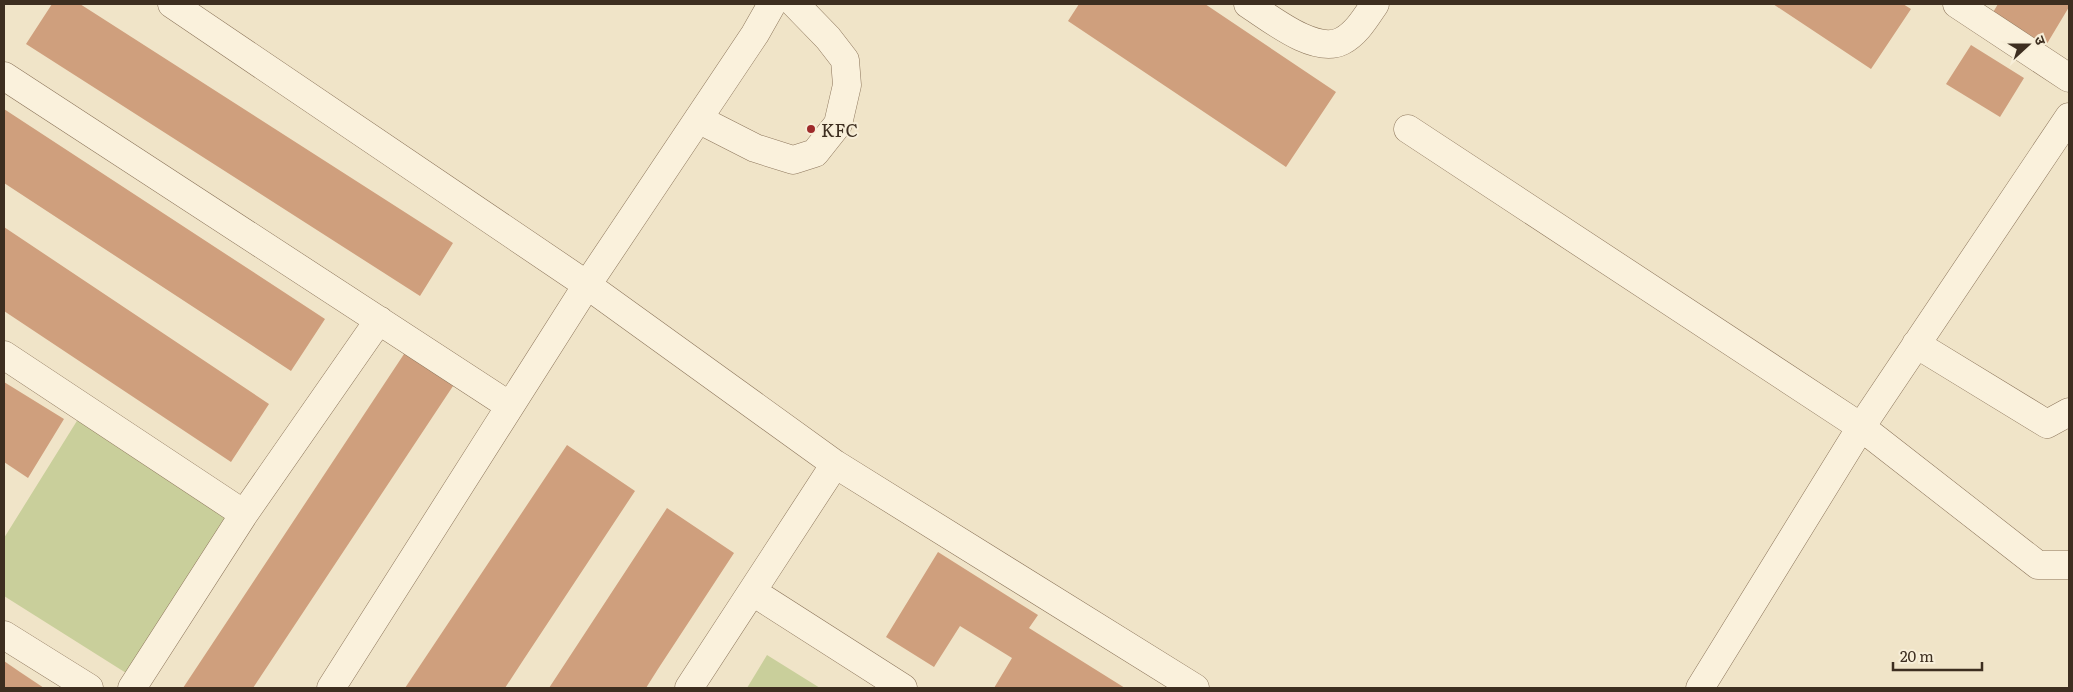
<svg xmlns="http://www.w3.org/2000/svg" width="2073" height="692" font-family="Literata,'Noto Sans Devanagari',serif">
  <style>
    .green { fill: #c9cf9b }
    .building { fill: #cf9f7d }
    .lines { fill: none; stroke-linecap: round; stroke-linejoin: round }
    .minor-casing { stroke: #8d765c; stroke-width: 29 }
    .minor { stroke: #faf1dc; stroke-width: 28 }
    .poi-dot { fill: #9e2a2b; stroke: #f7eed8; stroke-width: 2 }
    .labels { text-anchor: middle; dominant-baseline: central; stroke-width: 4; stroke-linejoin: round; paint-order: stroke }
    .poi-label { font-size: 18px; fill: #3d2e20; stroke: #f7eed8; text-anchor: start }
  </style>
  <rect width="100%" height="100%" fill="#f0e4c8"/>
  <path class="green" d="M80,416L236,515L134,678L4,596V538Z
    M767,655L820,688H747Z"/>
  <path class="building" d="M52,4H80L453,243L420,296L26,44Z
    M1079,4H1205L1336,92L1286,167L1068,21Z
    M1773,4H1903L1911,9L1871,69Z
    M1998,4H2069V7L2042,52L1989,19Z
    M1971,45L2024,78L2000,117L1946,84Z
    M4,109L325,319L291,371L4,183Z
    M4,227L269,404L231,462L4,311Z
    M408,348L457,380L253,688H183Z
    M4,382L64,419L28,478L4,462Z
    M567,445L635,491L522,662L505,688H405Z
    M667,508L734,553L658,669L646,688H549Z
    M938,552L1038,615L1029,628L1125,688H994L1012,658L960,626L934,667L886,637Z
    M4,661L20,672L44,688H4Z"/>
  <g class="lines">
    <defs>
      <path id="minor" d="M172,4L587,285L835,464L1195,688
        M1248,4C1270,18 1315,55 1342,41C1357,33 1366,17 1375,4
        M1957,4L2069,78
        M4,76L510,406
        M698,119L755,148L793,160L815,153L838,124L847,85L845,60L828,38L795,4
        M1408,129L1861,427L2038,565H2069
        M1916,344L2047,424L2069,412
        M4,355L244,514
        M753,592L903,688
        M4,635L89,688
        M132,688L244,514L379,320
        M331,688L587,285L755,34L772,4
        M689,688L835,464
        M1700,688L1861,427L2069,117"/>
    </defs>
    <use href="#minor" class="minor-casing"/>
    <use href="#minor" class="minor"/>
  </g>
  <circle class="poi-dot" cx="811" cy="129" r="5"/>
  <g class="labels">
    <g class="poi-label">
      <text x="821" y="129">KFC</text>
    </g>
  </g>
  <rect width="2073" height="692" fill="none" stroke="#3d2e20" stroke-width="10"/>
  <g transform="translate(2028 45) rotate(69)" stroke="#f7eed8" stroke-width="4" paint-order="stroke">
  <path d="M0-4L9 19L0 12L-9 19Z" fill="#3d2e20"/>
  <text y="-8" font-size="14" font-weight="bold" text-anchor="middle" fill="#3d2e20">उ</text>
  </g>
  <path d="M1893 662v8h89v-8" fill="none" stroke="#3d2e20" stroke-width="2.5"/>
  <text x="1900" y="662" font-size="15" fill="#3d2e20" stroke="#f7eed8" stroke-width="4" paint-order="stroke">20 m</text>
</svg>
